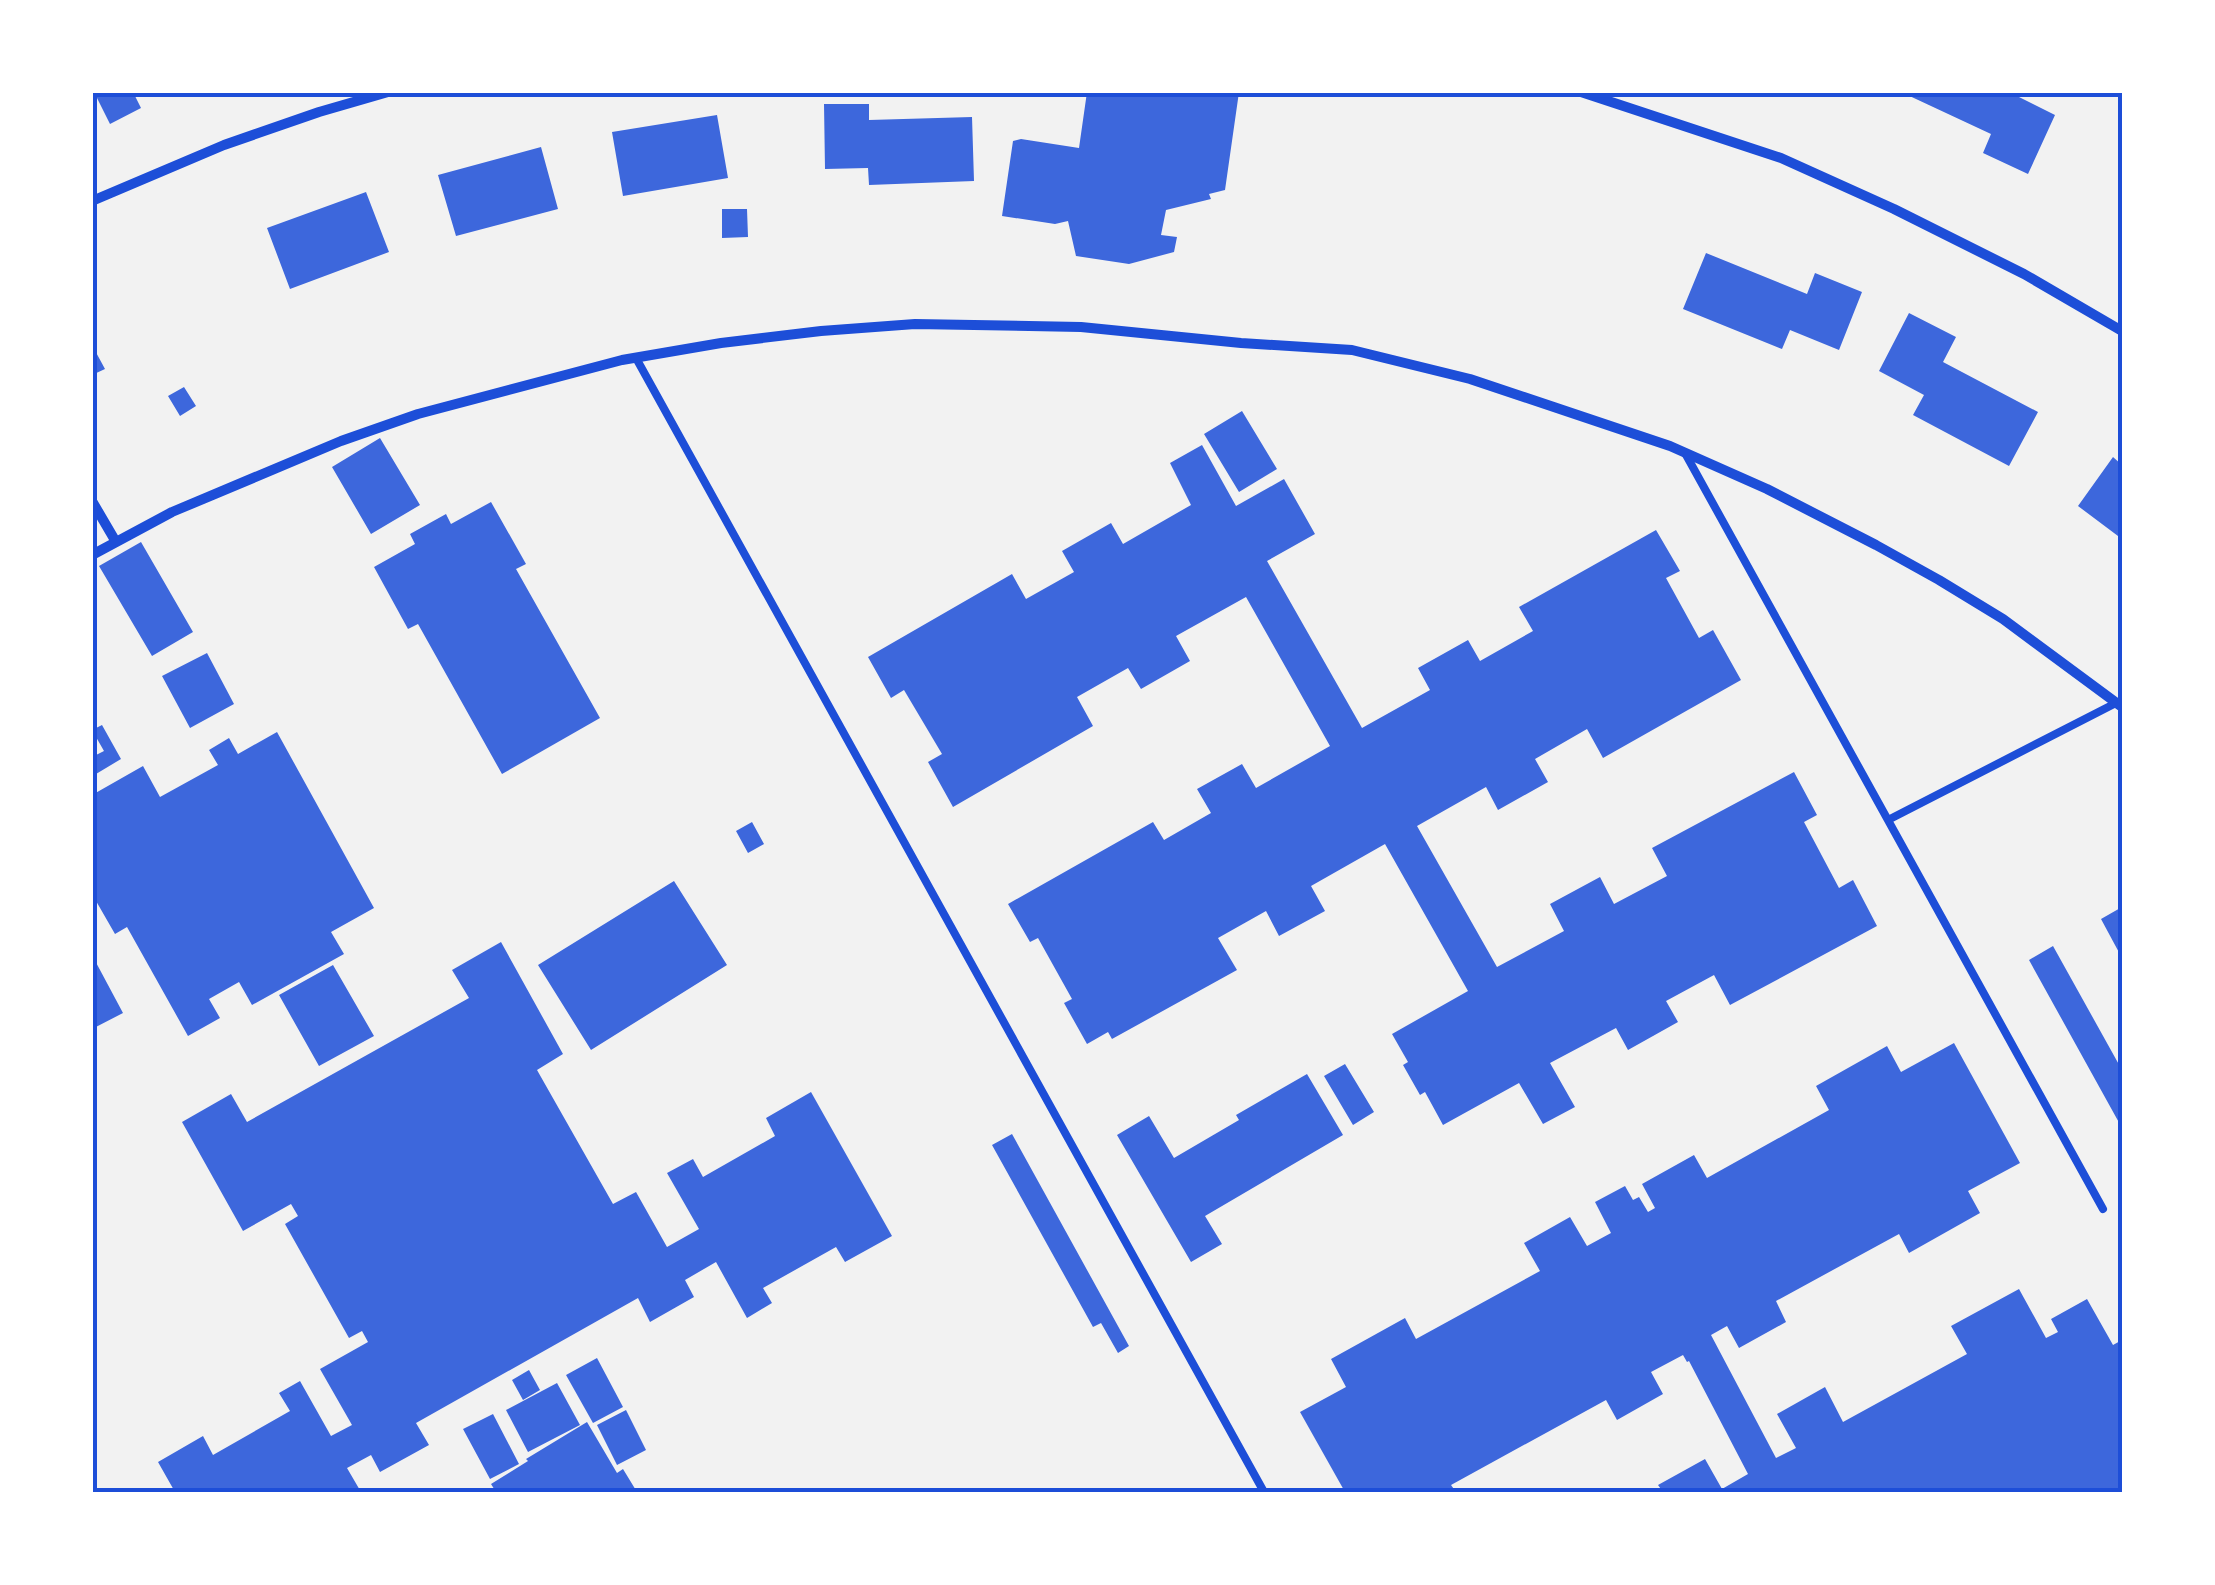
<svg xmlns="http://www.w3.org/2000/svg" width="2215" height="1585" font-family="'IBM Plex Sans',sans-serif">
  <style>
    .building { fill: #3d67dc }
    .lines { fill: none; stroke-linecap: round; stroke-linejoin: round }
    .service { stroke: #1d4ed8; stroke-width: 8 }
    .minor { stroke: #1d4ed8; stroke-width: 10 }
    .neatline { fill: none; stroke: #1d4ed8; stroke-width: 4 }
  </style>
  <rect width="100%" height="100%" fill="#f2f2f2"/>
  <path class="building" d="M94,92H133L141,108L110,124Z
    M1087,92H1239L1225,190L1209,194L1211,199L1166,210L1161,235L1177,237L1174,252L1129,264L1076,256L1068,221L1055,224L1002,216L1013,141L1021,139L1079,148Z
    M1901,92H2009L2055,115L2028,174L1983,153L1991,134Z
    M824,104H869V120L972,117L974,181L869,185L868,168L825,169Z
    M717,115L728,178L623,196L612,132Z
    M541,147L558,209L456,236L438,175Z
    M366,192L389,252L290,289L267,228Z
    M722,209H747L748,237L722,238Z
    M1706,253L1807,294L1815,273L1862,292L1839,350L1790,330L1782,349L1683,309Z
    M1909,313L1956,337L1943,362L2038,412L2009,466L1913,415L1924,395L1879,371Z
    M92,345L105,369L92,375Z
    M184,387L196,406L180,416L168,396Z
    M1242,411L1277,469L1239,492L1204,434Z
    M380,438L420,505L371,534L332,467Z
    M1202,445L1236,506L1284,479L1315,534L1267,561L1362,728L1430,690L1418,668L1468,640L1480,661L1533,631L1519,607L1656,530L1680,571L1666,578L1699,638L1713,630L1741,680L1603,758L1587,729L1535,759L1548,782L1498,810L1486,787L1417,826L1497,967L1564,931L1550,904L1600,877L1614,904L1667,876L1652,848L1794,772L1817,815L1804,822L1839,888L1853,880L1877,926L1730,1005L1714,975L1666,1001L1678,1022L1628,1050L1616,1028L1550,1063L1575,1107L1543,1124L1519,1083L1443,1125L1425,1092L1420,1095L1403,1065L1408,1062L1392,1034L1468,991L1385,844L1311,886L1325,911L1279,936L1266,911L1218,938L1237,970L1112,1039L1108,1032L1087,1044L1064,1003L1072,999L1038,938L1030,942L1008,904L1153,822L1164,840L1211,813L1197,789L1242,764L1256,788L1330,746L1246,597L1176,636L1190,661L1141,689L1128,668L1077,697L1093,726L953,807L928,762L942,754L904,690L891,698L868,657L1012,574L1026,599L1074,572L1062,551L1111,523L1123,544L1191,505L1170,463Z
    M2113,457L2122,465V539L2078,506Z
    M491,502L526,564L516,569L600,718L502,774L418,624L408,629L374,567L415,544L410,534L446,514L451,524Z
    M141,542L193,632L152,656L99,566Z
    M207,653L234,704L190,728L162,676Z
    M102,725L121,759L96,774L92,767V757L104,751L92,730Z
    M277,732L374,908L331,932L344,954L252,1005L239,982L209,999L220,1018L188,1036L127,927L115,934L92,894V795L143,766L160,797L218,765L209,750L229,738L238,754Z
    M752,822L764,844L748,853L736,831Z
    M674,881L727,965L591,1050L538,965Z
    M2122,907V958L2101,919Z
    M501,942L563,1054L537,1070L613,1204L636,1192L667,1247L699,1229L667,1173L693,1159L703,1177L775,1136L766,1118L811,1092L892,1236L845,1262L836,1247L763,1288L772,1303L747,1318L716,1262L685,1280L694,1297L650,1322L638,1298L416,1423L429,1445L380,1472L371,1455L347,1468L361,1492H175L158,1462L203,1436L213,1455L290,1411L279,1393L300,1381L331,1436L352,1425L320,1369L368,1342L362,1331L349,1338L285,1224L298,1216L291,1204L243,1231L182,1122L231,1094L247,1122L469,998L452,970Z
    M2053,946L2122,1070V1128L2029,960Z
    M92,955L123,1013L92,1029Z
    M333,965L374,1036L319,1066L279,995Z
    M1954,1043L2020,1163L1968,1191L1980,1213L1909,1253L1899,1234L1776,1301L1786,1322L1739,1348L1727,1326L1711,1335L1776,1458L1796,1448L1777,1414L1825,1387L1843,1422L1967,1354L1951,1326L2019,1289L2046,1338L2058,1332L2051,1319L2087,1299L2113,1345L2122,1340V1355L2119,1357L2122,1363V1492H1663L1658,1485L1705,1459L1722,1489L1748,1474L1689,1361L1687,1362L1683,1355L1651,1372L1663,1394L1617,1420L1606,1400L1451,1485L1456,1492H1345L1300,1412L1346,1387L1331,1359L1405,1318L1416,1339L1540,1271L1524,1243L1570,1217L1587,1246L1611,1233L1595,1202L1625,1186L1633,1200L1639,1197L1648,1212L1655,1208L1642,1184L1694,1155L1707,1178L1829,1110L1816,1086L1887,1046L1901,1072Z
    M1345,1064L1374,1112L1353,1125L1324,1076Z
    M1307,1074L1343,1135L1205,1216L1222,1244L1191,1262L1117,1135L1149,1116L1174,1158L1239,1120L1236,1115Z
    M1012,1134L1129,1346L1118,1353L1101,1323L1093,1327L992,1145Z
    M597,1358L623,1407L593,1423L566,1375Z
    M529,1370L540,1390L523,1400L512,1380Z
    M557,1383L580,1425L528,1452L506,1410Z
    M626,1410L646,1450L617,1465L597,1425Z
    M493,1414L519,1464L490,1479L463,1429Z
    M587,1422L617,1473L623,1469L637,1492H496L491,1484L528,1461L526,1459Z"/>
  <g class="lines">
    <path class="service" d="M636,358L1264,1492
      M1685,453L2103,1209
      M1888,820L2116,703"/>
    <path class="minor" d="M1581,92L1781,158L1894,209L2024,274L2122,331
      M92,201L224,145L319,112L388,92
      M92,501L116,542
      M92,555L172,512L341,441L418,414L622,360L721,343L821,331L915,324L1081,327L1241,343L1352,350L1470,379L1670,446L1767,489L1876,545L1939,580L2003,619L2122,707"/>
  </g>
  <rect width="2215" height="1585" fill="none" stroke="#ffffff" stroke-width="190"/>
  <rect x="95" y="95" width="2025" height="1395" class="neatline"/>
</svg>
